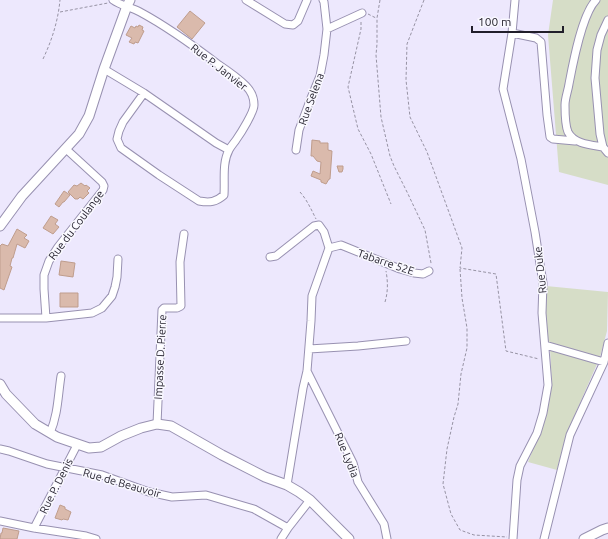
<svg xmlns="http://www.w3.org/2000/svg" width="608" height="539" font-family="Ubuntu,sans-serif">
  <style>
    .green { fill: #d6ddc7 }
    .building { fill: #dabaac; stroke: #bf9d8d }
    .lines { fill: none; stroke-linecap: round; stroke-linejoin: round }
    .minor-casing { stroke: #9891b1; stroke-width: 9 }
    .tertiary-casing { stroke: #9891b1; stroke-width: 11 }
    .path { stroke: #9793a4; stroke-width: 1; stroke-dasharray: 3 2; stroke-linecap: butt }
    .minor { stroke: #fff; stroke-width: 7 }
    .tertiary { stroke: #fff; stroke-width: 9 }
    .labels { text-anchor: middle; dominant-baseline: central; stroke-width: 3; stroke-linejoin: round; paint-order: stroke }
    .street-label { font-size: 11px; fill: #211e2a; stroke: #f9f8ff }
  </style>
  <rect width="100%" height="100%" fill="#ede8fd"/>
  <path class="green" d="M553,0H608V185L559,172L548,35Z
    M546,286L608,292L607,331L600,357L548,343L545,301Z
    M550,349L597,364L566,435L557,470L528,462L539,434L552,386Z"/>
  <path class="building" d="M190,11L205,23L192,39L177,27Z
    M139,25L143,27L142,30L144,31L138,43L135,42L134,44L129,42L132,38L126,35L131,26L135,28L136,26L138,27Z
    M312,140L320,141V143H328V150L332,151L330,179H329L326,184L321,182V180L311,176L313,171L320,174L321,162L317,161L313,156H311Z
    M337,166H343V169L342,172H339Z
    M81,183L85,186L86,185L90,188L87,191L89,193L83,199L80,197L78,199H75L68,192L74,185L77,186Z
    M64,191L70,195L64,202H63L59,207L55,204Z
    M51,216L58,220L55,224L59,227L53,234L43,228Z
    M17,229L27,235L24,238L29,241L25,248L17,244L13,258H12L10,266L12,267L4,290L0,288V246L2,244L8,246Z
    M61,261L75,263L73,277L59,275Z
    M60,293H78V307H60Z
    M60,505L65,507V509L71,512L68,520L63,519L62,520L55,518Z
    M3,528L19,531L17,539H0L1,533H2Z"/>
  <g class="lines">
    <defs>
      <path id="minor" d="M113,0C121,6 131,7 140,12C168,27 194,46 219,65C228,71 238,78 246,86C251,91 254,98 254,105C254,112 241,133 236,140C234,143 231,146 229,150C222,163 225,180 224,195C216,202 210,203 199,201L159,175L121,148L117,139L119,131L123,122L144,93
        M246,0L285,24L293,25L298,21L307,0
        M596,0C582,14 573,63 569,84C568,91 565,98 565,105C565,113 565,125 568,132C574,144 591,145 603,147
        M608,20L601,35L597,50L595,78L600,134L603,147L608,153
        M327,29L362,13
        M512,33L536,38L541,42L547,115L550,137L553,139L575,141
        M104,69L144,93L216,143L229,150
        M296,150L299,130L311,98L320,76L324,55L327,29L324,2L323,0
        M270,257L276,256L314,226L319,225L324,232L329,248
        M0,318H46L92,313L102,308L112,296L115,287L117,277L118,259
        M46,318L44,289V275L49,261L58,247L103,190L104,186L102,182L66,149
        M545,345L604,362
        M309,349L358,346L406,341
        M307,371L353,463L358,482L384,524L387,539
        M157,424L162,310L164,308H177L181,306L180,262L184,234
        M50,433C58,415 58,395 61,376
        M0,449L9,451L47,464L102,475L149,492L172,497L206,495L254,509L288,528
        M287,485L303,388L307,371L311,321L312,296L329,248L341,245L400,269L414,273L423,274L429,271
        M0,521L34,528L86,536L96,539
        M34,528L77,445
        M281,539L288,528L310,500
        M513,539L517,480L520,466L537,433L543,413L548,385L542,313L543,283L535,232L521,159L503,89L512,33L515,0
        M544,539L570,435L604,362L608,343"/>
      <path id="tertiary" d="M0,226L22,196L79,134L89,116L104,69L127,6L130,0
        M0,384L6,394L35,424L57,437L89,448L101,447L121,436L141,428L157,424L171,426L222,455L265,477L287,485L299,492L310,500L349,539
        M584,539L602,530L608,528"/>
    </defs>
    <use href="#minor" class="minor-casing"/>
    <use href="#tertiary" class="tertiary-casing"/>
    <path class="path" d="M380,0L377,18V44L376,55L381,117L390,156L394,166L408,194L425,230L431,263V265
      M424,0L407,44L406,80L410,117L427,152L462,248L460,268L496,274L506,351L539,359
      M60,12L108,3
      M368,14L376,18
      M361,22V29L348,87L358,129L371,154L391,204
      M43,59C52,40 58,21 60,0
      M300,192C307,200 311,209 316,219
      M460,269L462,298L467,328V348L461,374L458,404L454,417L447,449L443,484L451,514L460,530L474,535L507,537
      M385,302C388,292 388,282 386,271"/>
    <use href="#minor" class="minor"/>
    <use href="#tertiary" class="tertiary"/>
  </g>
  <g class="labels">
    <g class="street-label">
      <text transform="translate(219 67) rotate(38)">Rue P. Janvier</text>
      <text transform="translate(311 99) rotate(-70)">Rue Selena</text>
      <text transform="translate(76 225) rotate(-53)">Rue du Coulange</text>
      <text transform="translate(386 262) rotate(19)">Tabarre 52E</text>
      <text transform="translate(540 270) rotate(-96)">Rue Duke</text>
      <text transform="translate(160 357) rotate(-87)">Impasse D. Pierre</text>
      <text transform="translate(347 455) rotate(68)">Rue Lydia</text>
      <text transform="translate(122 483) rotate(16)">Rue de Beauvoir</text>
      <text transform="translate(56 486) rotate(-63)">Rue P. Denis</text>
    </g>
  </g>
  <path d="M472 26v6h91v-6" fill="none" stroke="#211e2a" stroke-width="2"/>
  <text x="478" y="26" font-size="12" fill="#211e2a" stroke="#f9f8ff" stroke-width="3" paint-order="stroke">100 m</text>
</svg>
